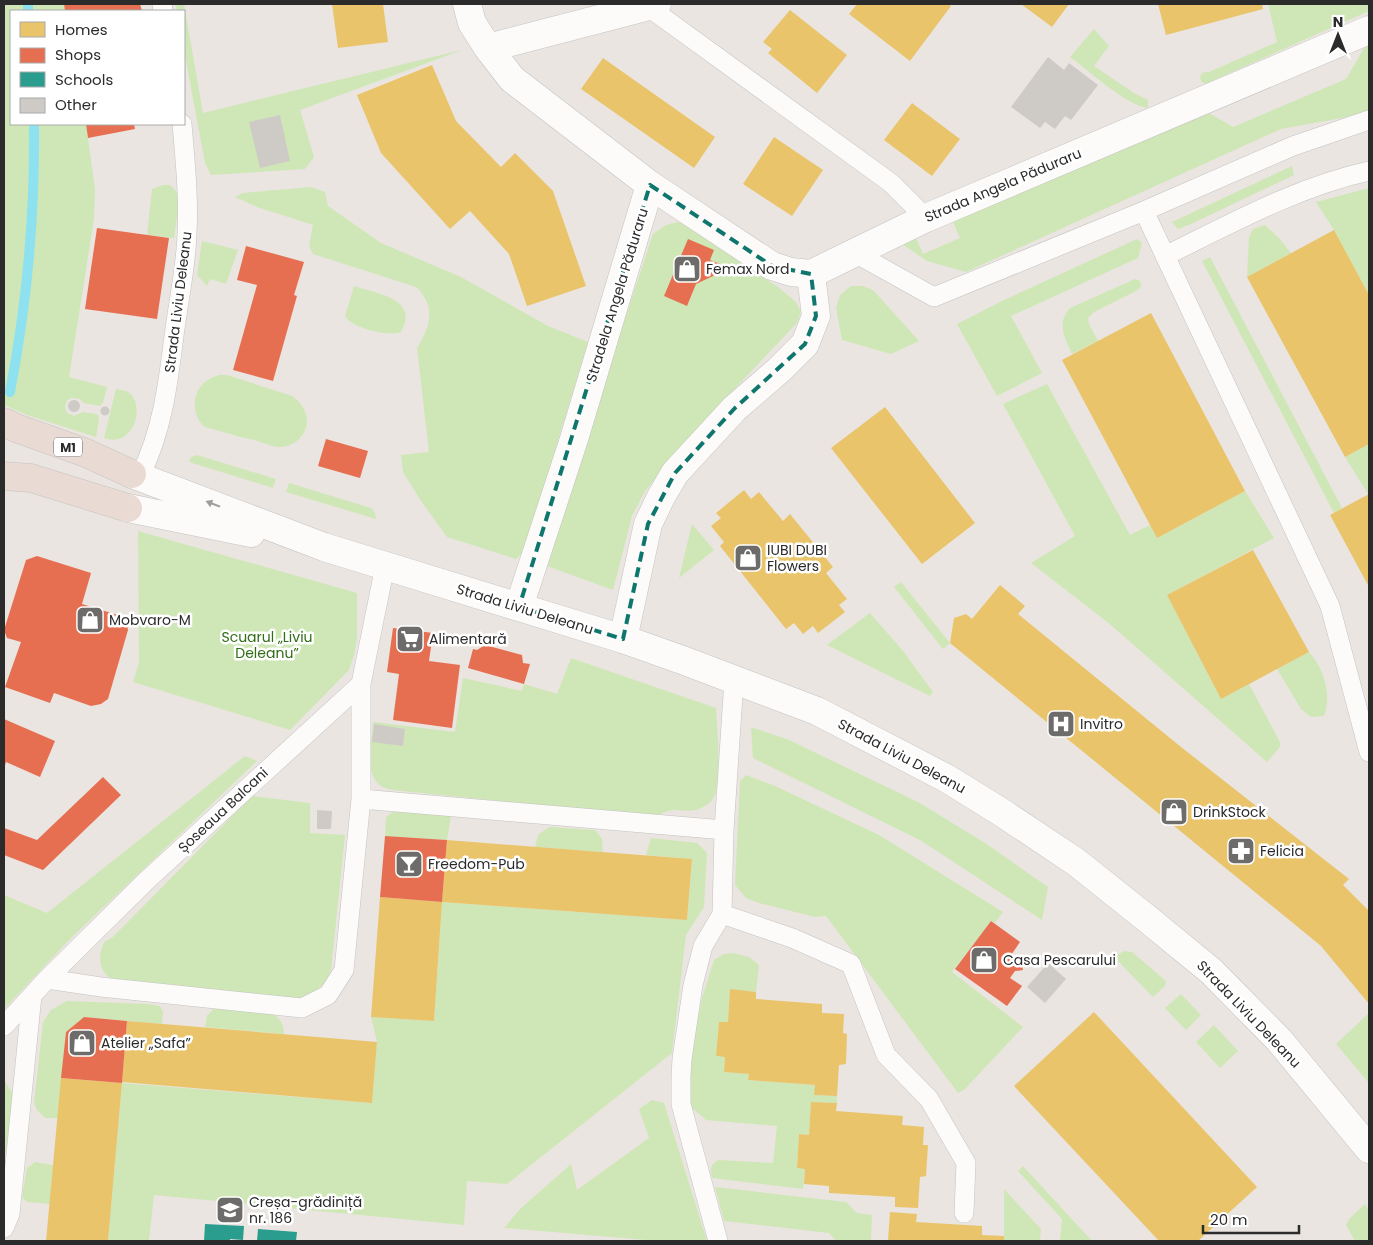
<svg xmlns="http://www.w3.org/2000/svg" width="1373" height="1245" font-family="Poppins,sans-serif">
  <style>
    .green { fill: #cfe7b6 }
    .homes { fill: #e9c46a }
    .shops { fill: #e76f51 }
    .schools { fill: #2a9d8f }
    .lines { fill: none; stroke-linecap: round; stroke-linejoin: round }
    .stream { stroke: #8ee2f0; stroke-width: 10 }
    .building { fill: #cecbc7 }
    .lane-casing { stroke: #c3c2c2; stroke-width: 20 }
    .street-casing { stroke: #c3c2c2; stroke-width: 29 }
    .secondary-casing { stroke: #c3c2c2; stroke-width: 29 }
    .highway-casing { stroke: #c5c3c1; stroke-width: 29 }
    .lane { stroke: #fcfbfa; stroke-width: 19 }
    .street { stroke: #fcfbfa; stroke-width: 28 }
    .secondary { stroke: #fcfbfa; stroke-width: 28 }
    .highway { stroke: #e9dbd3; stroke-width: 28 }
    .oneway { fill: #9e9d9d }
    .marked { fill: none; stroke: #0f766e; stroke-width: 4; stroke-dasharray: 10 6; stroke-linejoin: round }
    .labels { text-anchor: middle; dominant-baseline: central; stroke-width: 5; stroke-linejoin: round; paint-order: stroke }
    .shield { fill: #fff; stroke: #6b6b6b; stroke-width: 1 }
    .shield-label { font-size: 12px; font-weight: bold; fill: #2b2b2b }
    .street-label { font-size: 14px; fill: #2b2b2b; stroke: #fff }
    .poi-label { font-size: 14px; fill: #2b2b2b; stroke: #fff; text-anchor: start }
    .park-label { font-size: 14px; fill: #306d15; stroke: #fff }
  </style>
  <rect width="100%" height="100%" fill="#eae5e0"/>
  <path class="green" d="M4,4H64L65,11H11V124H86L95,189L94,219L69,377L107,387L103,403L100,406L83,403L80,399L72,398L67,400L65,407L67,413L74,416L83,412L97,414L99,419L96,437L27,415L4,405Z
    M176,4H184L203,113L462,50L300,110L314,157L305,169L211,175L205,163L184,50V11H177Z
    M1268,4H1369V11L1205,84L1201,81L1200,76L1204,72H1209L1277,42Z
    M1094,29L1109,46L1094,66L1134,93L1148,100V108C1127,106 1088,70 1070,57Z
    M1369,42V111L1342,118L1281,129L966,272L927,261L902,244L916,238L923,254L960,238L953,222L1207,112L1233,127L1346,79L1367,43Z
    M1292,166L1294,175L1191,224L1178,229L1172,222Z
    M163,185H170L180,195L174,238L147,235L152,189Z
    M311,187L325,192L328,206L381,243L461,277L548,326L588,342L524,552L516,559L447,537L421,501L403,472L401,455L429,452L417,348C431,326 436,306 416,287L313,254L309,246L313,225L257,207L235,197L243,193Z
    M1369,188V295L1334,230L1316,202Z
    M678,222L691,226L744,265L778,287L795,301L801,311L797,323L702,423L645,491L632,516L613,590L544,565L653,234L666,225Z
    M1265,225L1279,238L1291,253L1247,277L1249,237L1253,229Z
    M1137,239L1142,243L1138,258L1011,316L1042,373L997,396L957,324L1002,301Z
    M202,241L238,250L226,284L210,279L207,286L197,275Z
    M1210,257L1342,508L1334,513L1202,261Z
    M1135,279L1140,281L1141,287L1136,291L1094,312L1088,318L1089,324L1098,341L1072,354C1065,339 1056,323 1070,308Z
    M354,286C377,294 420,298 401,332C389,337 351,328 345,316Z
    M851,286H863L873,290L919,341L891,354L842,340L836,308L840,295Z
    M219,375H227L292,396C301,402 307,411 307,422C306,437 292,448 277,447C271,446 264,443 258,441C240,437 222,432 205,427C192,417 191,394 204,383C208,379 214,377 219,375Z
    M1047,384L1130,535L1150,525L1157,538L1245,491L1274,538L1167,595L1221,699L1249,684L1280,742V747L1267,762L1111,625L1031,563L1075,536L1003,404Z
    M116,389C119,390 125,390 128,392C146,403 135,449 104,438Z
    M1369,444V494H1368L1345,457Z
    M197,455L276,479L273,488L189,462L191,457Z
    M289,483L371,508L375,513L376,519L286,492Z
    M692,524L714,550L679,578Z
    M138,531L357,593V639L354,655L349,670L290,730L133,682L139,663Z
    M901,582L950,643L943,649L894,587Z
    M870,613L903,651L933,692L930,696L827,645Z
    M1309,652C1324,668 1332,696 1324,716L1311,717L1301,709L1277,669Z
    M571,658L716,708C717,726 723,788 712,800C710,804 700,809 696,810C677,813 676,805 655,817L392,790C389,789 384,788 381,786C363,773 372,741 373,722L455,732L463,678L522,691L524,684L557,694Z
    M751,727L789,740L918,802L985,843L1048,887L1042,920L920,840L753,758Z
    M245,756L257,761L69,940L4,1009V895L47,913Z
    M746,775L775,786L879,835L1003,912L995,923L991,921L952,972L1023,1027L964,1090L958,1093L826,916L815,917L759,903L746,898L735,885L740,781Z
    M252,796L310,803V833L345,835L331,970L327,980L317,990L303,998L271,997L119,983C100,975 96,961 104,942L113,937Z
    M402,811L451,816L447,840L385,836L386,817L393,812Z
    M549,827L595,830L602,839L603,852L535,847L538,835Z
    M651,838L697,843L707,853L704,907L686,935L672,1053L507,1184L467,1181L464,1225L154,1195L149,1241H108L122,1083L372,1103L377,1042L371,1017L434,1021L442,902L687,920L692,859L646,855Z
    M1124,951L1132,952L1166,981L1165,986L1153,997L1114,957Z
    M733,953L749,957L759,965L756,992L730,990L728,1022H719L716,1056L725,1057L724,1072L749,1074L748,1080L815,1085V1095L837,1096V1103L811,1102L809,1135L799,1134L797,1168L805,1169L803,1189L712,1178C710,1169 710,1164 719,1160L773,1163L777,1126L706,1120L692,1108L691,1103L690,1061L702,998L714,960L724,954Z
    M1181,994L1201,1015L1186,1030L1165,1008Z
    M67,1001L148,1004L160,1006L163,1012L162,1024L84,1017L66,1032L58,1118H45L37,1110L34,1103L43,1022L51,1010Z
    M213,1009L271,1013C280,1018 284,1024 284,1034L205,1027L207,1016Z
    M1369,1013V1083L1336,1044Z
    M1214,1025L1238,1051L1220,1068L1196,1042Z
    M4,1080L14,1096L4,1163Z
    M652,1100L664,1103L707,1241H659L504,1228L520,1209L571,1164L577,1190L649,1138L639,1109Z
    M35,1162L53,1165L50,1204L27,1202L22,1197L27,1168Z
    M1023,1166L1092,1241H1060L1062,1219L1018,1171Z
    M715,1187L846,1202L857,1213L872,1215L871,1241H836L829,1233L724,1221Z
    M1004,1189L1041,1229L1040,1241H1004Z
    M1365,1204L1369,1211V1241H1355L1346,1225L1349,1219Z"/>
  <path class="homes" d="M332,4H383L388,42L338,48Z
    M857,4H948L951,6L910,61L849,14Z
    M1021,4H1069L1052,27Z
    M1158,4H1262L1263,9L1166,35Z
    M790,10L847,55L817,93L768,53L772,49L763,42Z
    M603,58L715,137L694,168L581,89Z
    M432,65L456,121L501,167L515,153L553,191L586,286L527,306L509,254L470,211L450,229L381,153L357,95Z
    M912,103L960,139L932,176L884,140Z
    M774,137L823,170L792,216L743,184Z
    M1334,230L1369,295V444L1345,457L1247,277Z
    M1151,313L1245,491L1157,538L1062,360Z
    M885,407L975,523L922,564L831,448Z
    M744,490L751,499L759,492L783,521L790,514L833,567L826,573L847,599L839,605L845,612L818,633L813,626L803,634L794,623L786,629L720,546L724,542L711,526L721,518L716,513Z
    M1369,494V587L1330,515Z
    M1253,550L1309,652L1221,699L1167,595Z
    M1000,585L1025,606L1018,614L1181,747L1349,879L1343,885L1369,911V1004L1321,946L950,643L954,618L966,614L972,619Z
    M447,840L692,859L687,920L442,902Z
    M380,897L442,902L434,1021L371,1017Z
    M730,989L756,992V999L822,1004V1013L844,1014L843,1033L847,1034L846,1064L839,1065L837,1096L814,1095L815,1085L748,1080L749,1074L724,1072L725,1057L716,1056L719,1022H728Z
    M1094,1012L1257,1187L1198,1241H1159L1014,1086Z
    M127,1021L377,1042L372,1103L122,1082Z
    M61,1078L122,1083L108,1241H46Z
    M811,1102L837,1103L836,1111L903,1116L902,1125L924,1127L923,1145H928L926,1176L920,1177L918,1208L895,1207V1197L829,1193V1186L804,1184L805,1169L797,1168L799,1134L809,1135Z
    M890,1212L917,1214L916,1222L982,1226V1235L1004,1236V1241H888Z"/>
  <path class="shops" d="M64,4H140L142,11H65Z
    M86,124H134L135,129L88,138Z
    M97,228L169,238L157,319L85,309Z
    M688,239L714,250L710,260L730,268L696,284L687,306L664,296Z
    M246,246L304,262L294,295L297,296L273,381L233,370L257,285L237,280Z
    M326,439L368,451L360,478L318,466Z
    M37,556L91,573L82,604L121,616L126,621L128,630L108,699L101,704L91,706L54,693L50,703L5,687L21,642L7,638L4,630L26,560Z
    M393,628L433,633L429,661L460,665L452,728L393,720L399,674L387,672Z
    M485,645L522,655L523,663L530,664L524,684L468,668L473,649L477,650Z
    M4,719L55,741L40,777L6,762L4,768Z
    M103,777L121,795L43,870L4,855V828L37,840Z
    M385,836L447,840L442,902L380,897Z
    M991,921L1020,942L1009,958L1012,960L1021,958L1023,970L1015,971L1010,978L1022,986L1007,1006L955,969Z
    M84,1017L127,1021L122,1083L61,1078L66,1032Z"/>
  <path class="schools" d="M205,1224L244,1226L243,1240L230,1239V1241H204Z
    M258,1229L297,1232L296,1241H257Z"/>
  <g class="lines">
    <path class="stream" d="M28,4V11
      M10,392C27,304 35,213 34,124"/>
  </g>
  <path class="building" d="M1048,57L1064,70L1069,63L1098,85L1071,120L1065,116L1055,129L1045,122L1040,128L1011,107Z
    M280,115L290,161L260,168L249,122Z
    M68 406a6 6 0 1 1 12 0a6 6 0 1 1-12 0Z
    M100.5 411a4.5 4.5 0 1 1 9 0a4.5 4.5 0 1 1-9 0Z
    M374,724L405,729L403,746L372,742Z
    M317,810L332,811L331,829H317Z
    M1048,963L1066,979L1045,1003L1027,987Z"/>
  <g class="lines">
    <defs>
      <path id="lane" d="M162,4L163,11
        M647,6L891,183L926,218
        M1144,211L1330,606L1369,752
        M855,253L934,297L1144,211L1293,146L1369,120
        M1165,256C1232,223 1297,187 1369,171
        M140,476C162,432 168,385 174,336C178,303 186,268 187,234C189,197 185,160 182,124
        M734,680L724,830L722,914L792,938L851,964L886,1055L929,1099L966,1163L964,1213
        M361,799L724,830
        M47,979L101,987L302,1008L328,995L344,970L361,799V684
        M4,1026L47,979L146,881L361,684L385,566
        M4,1228L10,1214L32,995
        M718,1241L681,1104V1076L682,1059L693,985L703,946L722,914"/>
      <path id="street" d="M467,4L472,23L488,48L512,79L650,185L574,439L519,607
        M488,48L657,4
        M650,185L772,266L791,272L811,274L926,218L1369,30
        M623,639L648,524L661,497L675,473L735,408L779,370L805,344L816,316L811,274"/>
      <path id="secondary" d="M132,474L324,547L623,639L685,661L817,711L946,778L1001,812L1076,862L1145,917L1211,971L1279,1040L1369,1149
        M128,508L251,533"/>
      <path id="highway" d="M4,422L16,428L86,453L132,474
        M4,476L31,478L128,508"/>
    </defs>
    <use href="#lane" class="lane-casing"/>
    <use href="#street" class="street-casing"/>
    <use href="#secondary" class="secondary-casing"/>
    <use href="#highway" class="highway-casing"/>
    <use href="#lane" class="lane"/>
    <use href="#street" class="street"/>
    <use href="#secondary" class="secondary"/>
    <use href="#highway" class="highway"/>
  </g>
  <defs><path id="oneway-solid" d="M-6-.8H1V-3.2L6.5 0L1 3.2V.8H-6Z" transform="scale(1.25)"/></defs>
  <use class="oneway" href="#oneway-solid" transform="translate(213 504) rotate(-159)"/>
  <path class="marked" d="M650,185L772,266L811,274L816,316L805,344L735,408L675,473L648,524L623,639L519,607Z"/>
  <defs>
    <symbol id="shop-square" viewBox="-11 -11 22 22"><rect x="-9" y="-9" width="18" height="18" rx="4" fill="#6e6c6a" stroke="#fff"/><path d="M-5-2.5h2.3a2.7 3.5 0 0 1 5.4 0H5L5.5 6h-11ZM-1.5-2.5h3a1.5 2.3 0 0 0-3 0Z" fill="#fff"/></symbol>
    <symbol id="supermarket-square" viewBox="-11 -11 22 22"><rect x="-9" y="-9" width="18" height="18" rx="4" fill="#6e6c6a" stroke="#fff"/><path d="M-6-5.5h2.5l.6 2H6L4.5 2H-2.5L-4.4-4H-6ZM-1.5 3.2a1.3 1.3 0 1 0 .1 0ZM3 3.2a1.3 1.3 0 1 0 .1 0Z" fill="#fff"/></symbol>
    <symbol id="hospital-square" viewBox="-11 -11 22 22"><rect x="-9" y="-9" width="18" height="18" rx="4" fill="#6e6c6a" stroke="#fff"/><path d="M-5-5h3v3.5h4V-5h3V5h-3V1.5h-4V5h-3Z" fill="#fff"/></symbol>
    <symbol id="pharmacy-square" viewBox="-11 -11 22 22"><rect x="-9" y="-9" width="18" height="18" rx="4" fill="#6e6c6a" stroke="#fff"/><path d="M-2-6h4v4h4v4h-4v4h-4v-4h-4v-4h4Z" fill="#fff"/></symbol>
    <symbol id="bar-square" viewBox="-11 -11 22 22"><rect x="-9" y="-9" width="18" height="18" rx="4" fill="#6e6c6a" stroke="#fff"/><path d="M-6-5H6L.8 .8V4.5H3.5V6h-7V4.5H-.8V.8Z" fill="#fff"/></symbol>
    <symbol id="school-square" viewBox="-11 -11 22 22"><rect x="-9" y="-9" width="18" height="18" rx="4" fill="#6e6c6a" stroke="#fff"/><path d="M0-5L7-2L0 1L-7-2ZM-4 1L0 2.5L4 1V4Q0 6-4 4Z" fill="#fff"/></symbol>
  </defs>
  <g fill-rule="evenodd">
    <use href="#shop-square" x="671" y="253" width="32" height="32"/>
    <use href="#shop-square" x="732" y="542" width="32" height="32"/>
    <use href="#shop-square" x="74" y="604" width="32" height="32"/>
    <use href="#supermarket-square" x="394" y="623" width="32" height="32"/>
    <use href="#hospital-square" x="1045" y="708" width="32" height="32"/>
    <use href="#shop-square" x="1158" y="796" width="32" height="32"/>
    <use href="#pharmacy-square" x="1225" y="835" width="32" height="32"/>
    <use href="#bar-square" x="393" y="848" width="32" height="32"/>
    <use href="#shop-square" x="968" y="944" width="32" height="32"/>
    <use href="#shop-square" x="66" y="1027" width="32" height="32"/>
    <use href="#school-square" x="214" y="1194" width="32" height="32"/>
  </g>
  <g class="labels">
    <rect class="shield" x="54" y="437.5" width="28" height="19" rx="4"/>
    <g class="shield-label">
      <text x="68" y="447">M1</text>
    </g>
    <g class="street-label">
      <text transform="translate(1003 185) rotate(-23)">Strada Angela Păduraru</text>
      <text transform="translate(617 295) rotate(-73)">Stradela Angela Păduraru</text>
      <text transform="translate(178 302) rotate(-83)">Strada Liviu Deleanu</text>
      <text transform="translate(525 609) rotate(17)">Strada Liviu Deleanu</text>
      <text transform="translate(902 756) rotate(28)">Strada Liviu Deleanu</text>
      <text transform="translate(223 810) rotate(-43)">Șoseaua Balcani</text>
      <text transform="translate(1249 1014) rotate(46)">Strada Liviu Deleanu</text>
    </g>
    <g class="poi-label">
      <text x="706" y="269">Femax Nord</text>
      <text x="767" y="550">IUBI DUBI<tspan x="767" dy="16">Flowers</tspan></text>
      <text x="109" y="620">Mobvaro-M</text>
      <text x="429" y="639">Alimentară</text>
      <text x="1080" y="724">Invitro</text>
      <text x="1193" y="812">DrinkStock</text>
      <text x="1260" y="851">Felicia</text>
      <text x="428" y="864">Freedom-Pub</text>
      <text x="1003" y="960">Casa Pescarului</text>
      <text x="101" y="1043">Atelier „Safa”</text>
      <text x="249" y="1202">Creșa-grădiniță<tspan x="249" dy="16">nr. 186</tspan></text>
    </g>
    <g class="park-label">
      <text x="267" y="637">Scuarul „Liviu<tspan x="267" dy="16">Deleanu”</tspan></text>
    </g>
  </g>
  <rect width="1373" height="1245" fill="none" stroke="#2b2b2b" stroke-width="10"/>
  <rect x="10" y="10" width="175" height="115" fill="#ffffff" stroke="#aaaaaa"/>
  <rect x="20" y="22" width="25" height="15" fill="#e9c46a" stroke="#aaaaaa"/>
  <text x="55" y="35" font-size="15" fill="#2b2b2b">Homes</text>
  <rect x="20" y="48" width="25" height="15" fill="#e76f51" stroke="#aaaaaa"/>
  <text x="55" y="60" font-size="15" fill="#2b2b2b">Shops</text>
  <rect x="20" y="72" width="25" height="15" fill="#2a9d8f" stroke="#aaaaaa"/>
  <text x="55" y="85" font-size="15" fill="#2b2b2b">Schools</text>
  <rect x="20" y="98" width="25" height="15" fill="#cecbc7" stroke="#aaaaaa"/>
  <text x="55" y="110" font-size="15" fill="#2b2b2b">Other</text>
  <g transform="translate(1338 35)" stroke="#ffffff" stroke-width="4" paint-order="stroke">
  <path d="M0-4L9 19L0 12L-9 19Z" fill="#2b2b2b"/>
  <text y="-8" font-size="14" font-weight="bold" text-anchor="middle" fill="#2b2b2b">N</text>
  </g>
  <path d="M1203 1225v8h96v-8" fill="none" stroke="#2b2b2b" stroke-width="2.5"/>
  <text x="1210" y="1225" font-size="15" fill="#2b2b2b" stroke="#ffffff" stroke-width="4" paint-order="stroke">20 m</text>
</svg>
